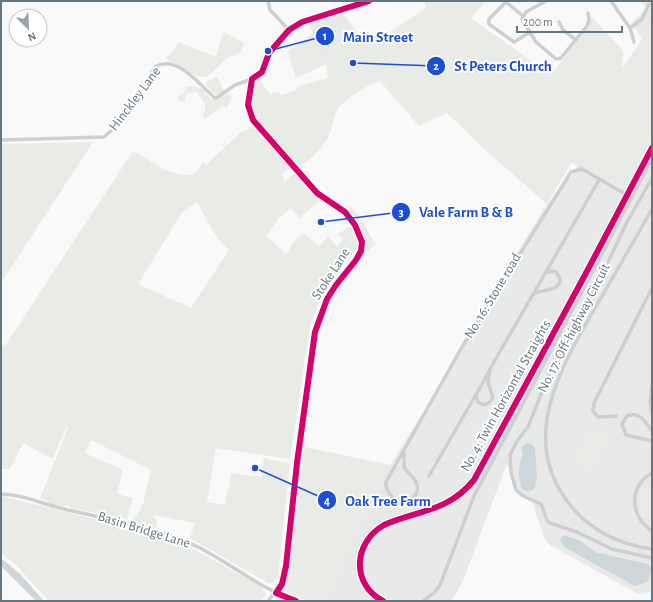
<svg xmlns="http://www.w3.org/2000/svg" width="653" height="602" font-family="'Alegreya Sans',sans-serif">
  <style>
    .built { fill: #e8e9e9 }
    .green { fill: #e8ebe6; fill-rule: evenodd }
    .water { fill: #ced6d9 }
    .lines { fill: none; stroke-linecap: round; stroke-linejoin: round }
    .street { stroke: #cecfd0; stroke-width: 3.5 }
    .cycleway-casing { stroke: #fff; stroke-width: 8 }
    .cycleway { stroke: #d6006c; stroke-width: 6 }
    .labels { text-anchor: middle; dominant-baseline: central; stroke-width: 4; stroke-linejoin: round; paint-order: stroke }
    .street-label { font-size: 14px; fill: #657683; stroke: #fff }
    .leader { fill: none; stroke: #1d4ed8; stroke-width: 1.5 }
    .callout-dot { fill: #1d4ed8; stroke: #fff; stroke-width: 1.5 }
    .mark-label { font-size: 12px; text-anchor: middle; font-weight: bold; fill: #fff }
    .callout-label { font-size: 15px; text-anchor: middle; font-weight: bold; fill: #1d4ed8; stroke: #fff; stroke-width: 4; stroke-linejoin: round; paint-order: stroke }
  </style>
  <rect width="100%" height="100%" fill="#f9f9f9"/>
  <path class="built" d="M641,1H652V24L642,39L635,28L633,29L631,23L647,8Z
    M333,13H343L357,32L329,50L331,62L296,78L288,52L313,33L308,22Z
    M652,136V591L642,594L636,593L550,545L544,538L533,504L518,493L508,466H506L463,581L451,601H323L367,502L437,390L485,305L547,204L575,172L577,166L585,156L590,161V171L625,188Z"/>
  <path class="green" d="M423,1H486L471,18L551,75L588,27L591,19L588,13L623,51L622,65L624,66L652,24V136L625,188L617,187L590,171V161L585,156L577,166L571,163L547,204L482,147L447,113L419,126L380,81C368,85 344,99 337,110C333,117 333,126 330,133C324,147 311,159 299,167L253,115L250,100L258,78L270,94L279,92L281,95L296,90L299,86L328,78L326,64L296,78L288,52L313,33L326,64L331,62L329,51L357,32L361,42L366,45L376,38H380L425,9L426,6Z
    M223,31L245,44L239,53L227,58L207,77L195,76L182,66L168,60L165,57L171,54L178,42L216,57Z
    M215,77L218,78L224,91L219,95C213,95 208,88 205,83Z
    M188,86L201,88L211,99H218L230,93L232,96L227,108L223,106L205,119L202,111L205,112V105L198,93L194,92L186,94L185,101H179L178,96L183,94Z
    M257,126L290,167L282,174L285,181L295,173H297L321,198L315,205L299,218L291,208L279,218L266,236L286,254L296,239L304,234L319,246L328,237L337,246L344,238L337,235L351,225L359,237L358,247L322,294L310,326L290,459L216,448L207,502L225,505L227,491H229L231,473L261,477L264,458L290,464L278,578L270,584L190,538L195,523L153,515L157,522L156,529L132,522L130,520L135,518L143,504L151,470L91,440L85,453L123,470L117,494L133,498L127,519L71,508L68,505C59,509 48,502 40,498L68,428L66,427L53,459L23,443L10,469H1V343L5,346L133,151C151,160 169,177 190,175C196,174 200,167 203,162L206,165L241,132ZM197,202C206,219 214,237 229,250L191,308L138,284L183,211Z
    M93,142L1,283V144Z
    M349,206C364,217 365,231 376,243L368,251L364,248C361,232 356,222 346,210Z
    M587,434L607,437L591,468L577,460Z
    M304,447L390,465L367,502L323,601H309L285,593Z
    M652,483V521C639,510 641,494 652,483Z
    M1,496L159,535L190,547L262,587L266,595L259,601H49L16,565L1,553Z"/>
  <path class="water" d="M527,443L531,444L535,447L537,479L534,489C516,501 517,464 523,454L521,448Z
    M564,535L578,540L598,553L648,564L652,569L647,582L635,586L564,547L560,540Z
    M1,558L20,574L44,601H36L1,566Z"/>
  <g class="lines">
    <path class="street" d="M268,1L270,10L289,30
      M507,1L489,19V24L514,42L530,32
      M546,1L526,12L522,19L536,42L556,59L561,58L587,26L589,20L588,13
      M611,1L630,28L634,42
      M506,2L523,16
      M559,22L563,30L576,40
      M630,28L642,19L649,4
      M252,79L248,105L253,120L317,193L345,212L355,225L362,242L361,251L356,260L336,285L327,299L315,332L297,463L286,566L282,584L268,601
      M1,140L104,137L112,130L156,66C179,55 199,85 215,98L218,97L235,85L252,79L262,72L269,53L294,26L327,13L369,1
      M652,178L627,222L589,302L549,374L528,427L517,441L510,455L511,472L516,490L523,496L541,504L547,520L550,523L577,532L612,549L652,558
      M652,209C634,241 616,272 598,303C562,365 516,440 571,506C591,531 621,545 652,549
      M535,293L555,288L560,283V278L556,272L551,271L546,273
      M490,369L599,180
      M490,369L488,382L493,398L489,403L483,405L478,402L476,395Z
      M652,384L650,402L652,414
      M616,416L598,417L593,411L594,403L652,288
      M652,431C645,422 640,411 627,416L622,424L626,435L652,441
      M404,452V467C407,473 413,476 416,482C424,498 398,511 388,491C386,488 385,486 386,482L462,347L571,172L582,169L627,195
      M652,473C628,486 630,517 652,531
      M429,476L478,391
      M1,494C21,494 40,503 60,508C105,519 158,527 200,548C233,565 261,589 296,601
      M383,601C351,584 353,543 384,525C418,510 448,512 474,480L585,275L652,148
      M423,601L434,593L440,585L474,496L652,159"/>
    <defs>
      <path id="cycleway" d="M296,601L276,593L282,584L286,566L297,463L315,332L327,299L336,285L356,260L361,251L362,242L355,225L345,212L317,193L253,120L248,105L252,79L262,72L269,53L289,30L302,22L369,1
        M383,601C351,584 353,543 384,525C418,510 448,512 474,480L585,275L652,148"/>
    </defs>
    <use href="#cycleway" class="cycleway-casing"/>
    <use href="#cycleway" class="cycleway"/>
  </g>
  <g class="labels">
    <g class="street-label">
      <text transform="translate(135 99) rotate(-53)">Hinckley Lane</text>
      <text transform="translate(331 274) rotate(-57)">Stoke Lane</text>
      <text transform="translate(493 296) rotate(-59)">No. 16: Stone road</text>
      <text transform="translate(574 328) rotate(-63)">No. 17: Off-highway Circuit</text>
      <text transform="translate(506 396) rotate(-61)">No. 4: Twin Horizontal Straights</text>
      <text transform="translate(144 530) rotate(17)">Basin Bridge Lane</text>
    </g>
  </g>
  <path class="leader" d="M268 51L325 36M353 63L436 66M321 222L401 212M255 468L327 500"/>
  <g class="callout-dot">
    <circle cx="268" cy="51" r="4"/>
    <circle cx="353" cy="63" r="4"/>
    <circle cx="321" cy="222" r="4"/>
    <circle cx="255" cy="468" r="4"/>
    <circle cx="325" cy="36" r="10"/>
    <circle cx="436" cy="66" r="10"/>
    <circle cx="401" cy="212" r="10"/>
    <circle cx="327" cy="500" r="10"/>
  </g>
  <g class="mark-label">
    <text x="325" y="40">1</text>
    <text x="436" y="70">2</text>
    <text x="401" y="216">3</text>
    <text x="327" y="505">4</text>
  </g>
  <g class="callout-label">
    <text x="378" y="42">Main Street</text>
    <text x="503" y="71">St Peters Church</text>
    <text x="466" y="217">Vale Farm B &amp; B</text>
    <text x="388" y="506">Oak Tree Farm</text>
  </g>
  <rect width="653" height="602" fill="none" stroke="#657683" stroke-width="4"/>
  <g transform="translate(28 28) rotate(156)"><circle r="19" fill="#ffffff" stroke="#c1c8cd"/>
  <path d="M0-3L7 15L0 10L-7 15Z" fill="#99a4ac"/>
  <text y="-6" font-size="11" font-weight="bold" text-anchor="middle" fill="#657683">N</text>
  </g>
  <path d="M517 26v6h105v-6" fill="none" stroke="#657683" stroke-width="2"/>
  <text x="523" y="26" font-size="12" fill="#657683" stroke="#ffffff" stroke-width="3" paint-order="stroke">200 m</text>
</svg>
